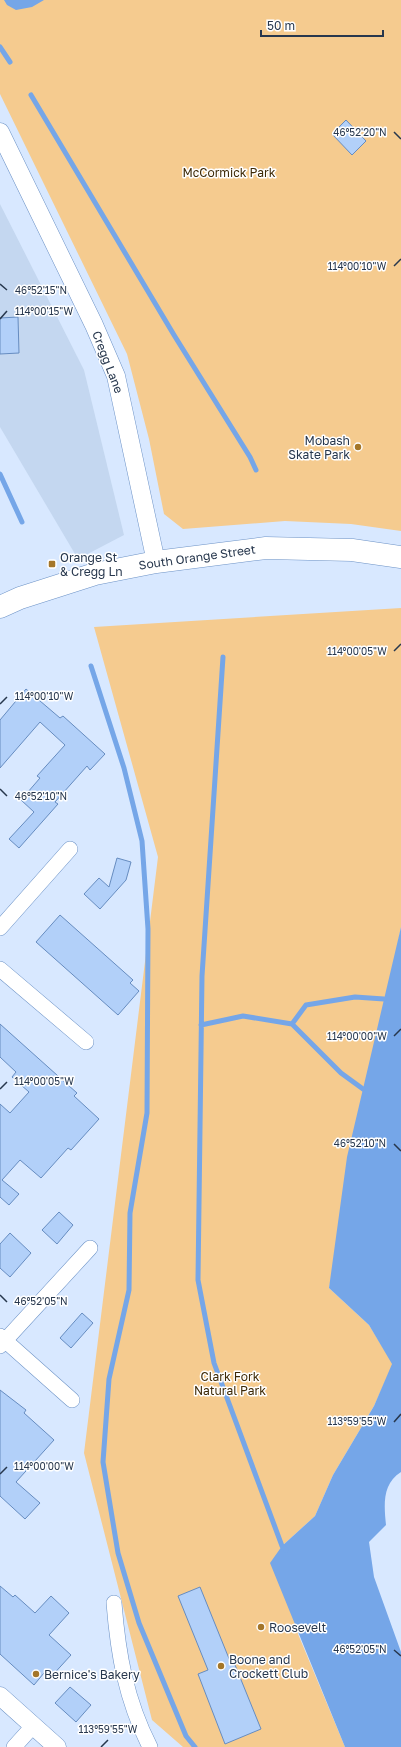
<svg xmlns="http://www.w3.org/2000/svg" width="401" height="1747" font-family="'Golos Text',sans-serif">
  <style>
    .built { fill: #c4d7f0 }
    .green { fill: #f5cb8f }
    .water { fill: #75a6e8 }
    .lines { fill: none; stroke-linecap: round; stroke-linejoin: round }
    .stream { stroke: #75a6e8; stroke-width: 5 }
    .building { fill: #b2d0f9; stroke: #668cc0 }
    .minor-casing { stroke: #6c92c6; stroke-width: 16 }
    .tertiary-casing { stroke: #6c92c6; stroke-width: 19 }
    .primary-casing { stroke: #6c92c6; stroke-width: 23 }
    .minor { stroke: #fff; stroke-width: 15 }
    .tertiary { stroke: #fff; stroke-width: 18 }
    .primary { stroke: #fff; stroke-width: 22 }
    .ticks { fill: none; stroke: #27374d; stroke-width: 1.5 }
    .poi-dot { fill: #a47629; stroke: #fff; stroke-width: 1.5 }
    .labels { text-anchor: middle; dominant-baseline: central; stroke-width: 3; stroke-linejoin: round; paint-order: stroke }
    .park-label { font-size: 12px; fill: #3d2906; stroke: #fff }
    .street-label { font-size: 12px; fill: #27374d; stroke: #fff }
    .poi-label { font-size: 12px; fill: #27374d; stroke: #fff; text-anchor: start }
    .ticks-label { font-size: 10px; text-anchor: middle; fill: #27374d; stroke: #fff; stroke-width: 3; stroke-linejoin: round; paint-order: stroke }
  </style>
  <rect width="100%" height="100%" fill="#d8e8ff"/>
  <path class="built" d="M0,204L84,370L124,535L78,559L0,427Z"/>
  <path class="green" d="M0,0H401V531L351,524L285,521L183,529L164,514L149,439L127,354L0,94Z
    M401,608V927L329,1288L369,1325L393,1364L374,1406L333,1475L315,1516L282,1546L298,1634L345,1747H183L152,1720L84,1453L158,857L94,627Z"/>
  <path class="water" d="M4,0H44L32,7L16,10L7,5Z
    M401,927V1472C382,1484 384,1505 386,1525L369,1542L374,1577L401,1652V1747H345L270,1563L282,1546L315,1516L333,1475L374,1406L392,1364L369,1325L329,1288L347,1157Z"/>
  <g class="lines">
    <path class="stream" d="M0,47L10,62
      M31,95L174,335L250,457L256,470
      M0,474L22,522
      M223,657L202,976L198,1280L214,1363L282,1546L286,1550
      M91,666L124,768L142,841L148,929L147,1113L130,1213L129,1290L109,1379L103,1462L118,1553L139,1623L186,1736L195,1747
      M292,1024L306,1005L355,997L384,999
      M201,1025L243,1016L292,1024L341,1073L363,1089"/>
  </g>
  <path class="building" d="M346,120L366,141L352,155L332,134Z
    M18,317L19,353L0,354V318Z
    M26,689L60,718L63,716L105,754L90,770L87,766L55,802L58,804L19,848L9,839L34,812L21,800L40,778L37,776L65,745L40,722L0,768V720Z
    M117,858L131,862L126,880L100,909L84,894L99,878L109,887Z
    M60,915L133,980L130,983L139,991L118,1015L36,942Z
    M0,1024L77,1093L74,1096L99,1119L71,1150L68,1148L41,1178L20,1160L2,1180L19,1194L9,1205L0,1197V1104L10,1113L29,1092L12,1077L16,1072L0,1057Z
    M59,1212L73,1225L57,1244L42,1230Z
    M10,1233L31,1253L10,1277L0,1268V1244Z
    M82,1313L93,1323L71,1348L60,1338Z
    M0,1390L26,1410L24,1413L54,1440L16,1482L40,1503L25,1519L0,1496Z
    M0,1586L13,1597L15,1595L35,1613L51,1596L69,1613L49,1635L71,1655L50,1678L44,1673L34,1685L0,1654Z
    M200,1587L230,1661L233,1660L261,1729L225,1744L198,1674L208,1670L178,1596Z
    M70,1687L91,1705L76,1722L55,1703Z"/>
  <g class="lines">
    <defs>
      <path id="minor" d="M0,928L70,849
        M0,969L86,1042
        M0,1336L72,1400
        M0,1346L90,1248
        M114,1603C118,1654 126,1700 150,1747
        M14,1747L33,1726"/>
      <path id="tertiary" d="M0,132L94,325L116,376L156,562
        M0,1696L57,1747"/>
      <path id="primary" d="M0,607L20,598L95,574L156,562L266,548L352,550L401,557"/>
    </defs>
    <use href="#minor" class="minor-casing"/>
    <use href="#tertiary" class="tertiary-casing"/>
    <use href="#primary" class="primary-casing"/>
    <use href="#minor" class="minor"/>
    <use href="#tertiary" class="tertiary"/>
    <use href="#primary" class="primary"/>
  </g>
  <path class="ticks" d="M394,132L401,139M394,266L401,259M0,284L7,290M0,319L7,311M394,651L401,644M0,704L7,697M0,789L7,796M394,1036L401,1029M0,1089L7,1082M394,1144L401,1151M0,1295L7,1302M394,1422L401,1414M0,1474L7,1467M394,1650L401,1656M101,1747L108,1740"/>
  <g class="poi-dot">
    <circle cx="358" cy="447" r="4"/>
    <rect x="48" y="560" width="8" height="8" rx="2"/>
    <circle cx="261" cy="1627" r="4"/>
    <circle cx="221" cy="1666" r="4"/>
    <circle cx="36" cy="1674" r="4"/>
  </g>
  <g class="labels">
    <g class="park-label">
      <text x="229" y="172">McCormick Park</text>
      <text x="230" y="1376">Clark Fork<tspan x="230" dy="14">Natural Park</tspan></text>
    </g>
    <g class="street-label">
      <text transform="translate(108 362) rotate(69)">Cregg Lane</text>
      <text transform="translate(197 557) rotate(-8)">South Orange Street</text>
    </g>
    <g class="poi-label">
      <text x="350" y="440" text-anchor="end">Mobash<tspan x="350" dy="14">Skate Park</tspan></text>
      <text x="60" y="557">Orange St<tspan x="60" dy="14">&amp; Cregg Ln</tspan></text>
      <text x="269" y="1627">Roosevelt</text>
      <text x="229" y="1659">Boone and<tspan x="229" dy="14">Crockett Club</tspan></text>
      <text x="44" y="1674">Bernice's Bakery</text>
    </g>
  </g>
  <g class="ticks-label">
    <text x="360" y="136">46°52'20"N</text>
    <text x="357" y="270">114°00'10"W</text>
    <text x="41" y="294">46°52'15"N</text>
    <text x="44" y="315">114°00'15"W</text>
    <text x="357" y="655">114°00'05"W</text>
    <text x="44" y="700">114°00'10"W</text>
    <text x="41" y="800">46°52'10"N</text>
    <text x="357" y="1040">114°00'00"W</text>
    <text x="44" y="1085">114°00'05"W</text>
    <text x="360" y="1147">46°52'10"N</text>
    <text x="41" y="1305">46°52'05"N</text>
    <text x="357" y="1425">113°59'55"W</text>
    <text x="44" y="1470">114°00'00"W</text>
    <text x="360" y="1653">46°52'05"N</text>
    <text x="108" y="1733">113°59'55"W</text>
  </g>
  <path d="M261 30v6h122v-6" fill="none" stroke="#27374d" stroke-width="2"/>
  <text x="267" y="30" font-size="12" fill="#27374d" stroke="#ffffff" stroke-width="3" paint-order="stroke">50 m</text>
</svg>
